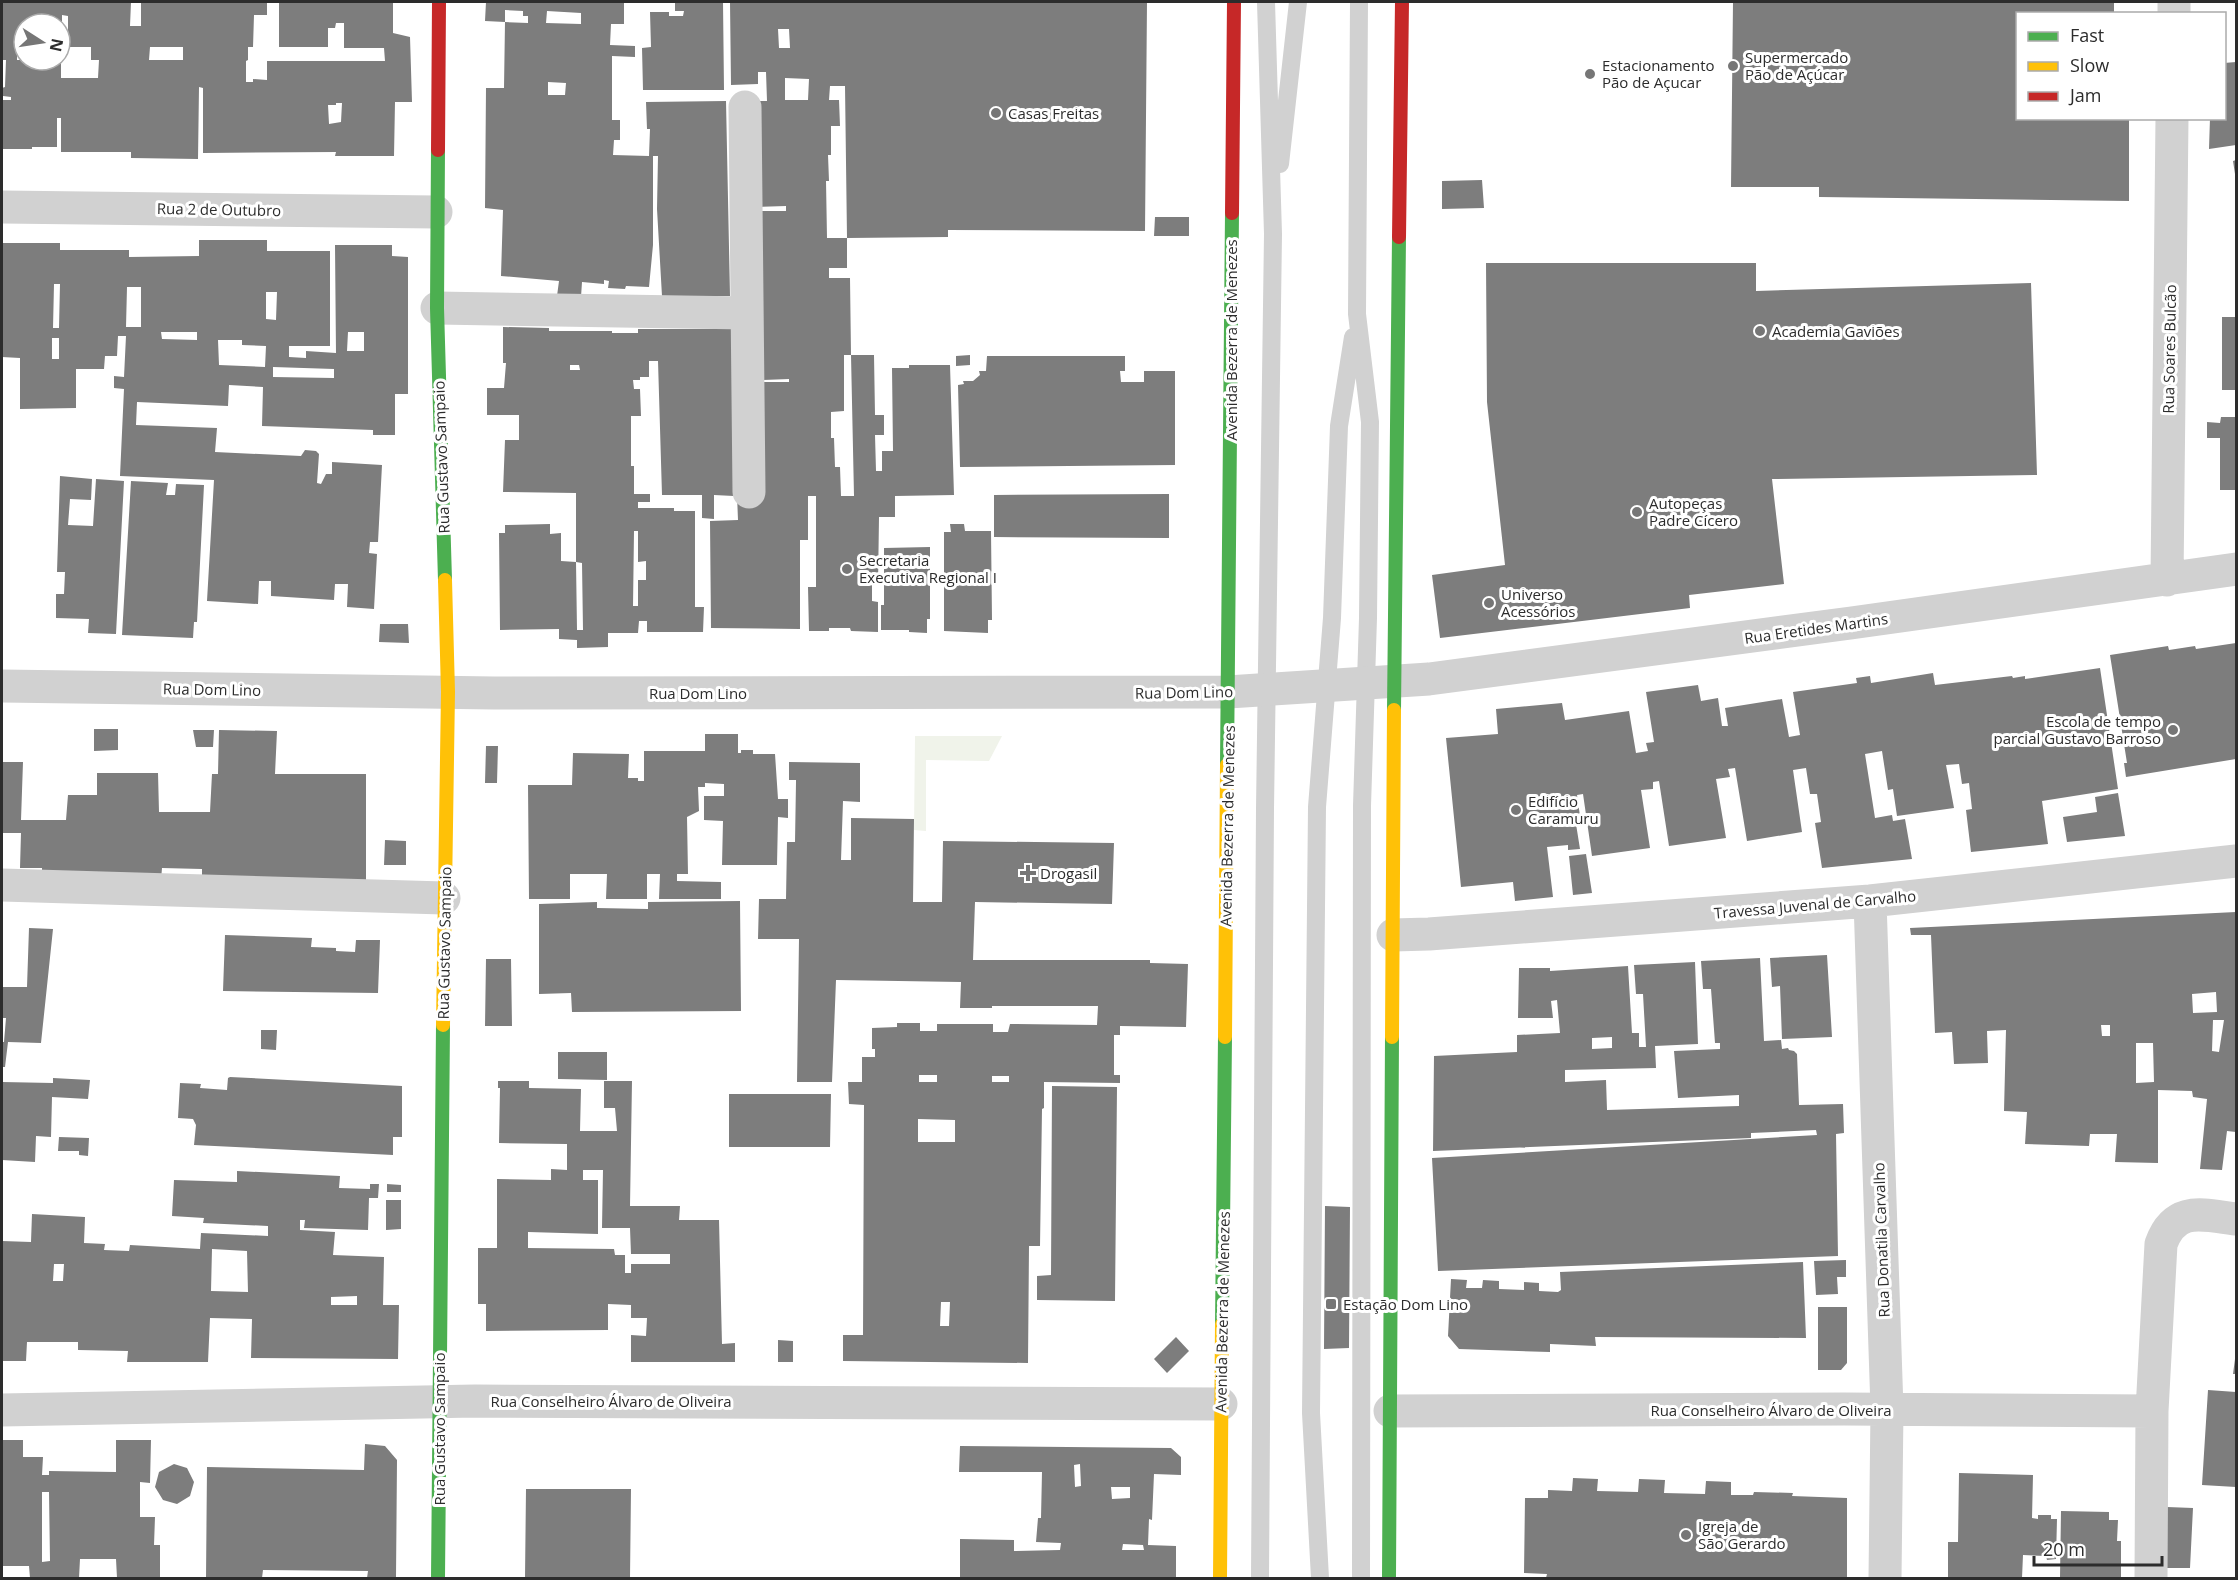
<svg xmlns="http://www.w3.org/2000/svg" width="2238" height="1580" font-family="'Open Sans',sans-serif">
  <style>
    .green { fill: #f0f3ea }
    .building { fill: #7d7d7d; fill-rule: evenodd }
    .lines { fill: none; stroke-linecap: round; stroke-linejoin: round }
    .lane { stroke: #d1d1d1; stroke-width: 18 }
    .street { stroke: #d1d1d1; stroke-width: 33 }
    .fast { stroke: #4caf50; stroke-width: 14 }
    .slow { stroke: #ffc107; stroke-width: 14 }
    .jam { stroke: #c62828; stroke-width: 14 }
    .poi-dot { fill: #767676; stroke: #fff; stroke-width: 2 }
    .labels { text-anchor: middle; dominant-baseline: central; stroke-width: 6; stroke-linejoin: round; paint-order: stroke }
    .poi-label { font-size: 15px; fill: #2c2c2c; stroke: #fff; text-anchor: start }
    .street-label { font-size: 15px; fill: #2c2c2c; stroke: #fff }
  </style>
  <rect width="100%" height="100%" fill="#fff"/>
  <path class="green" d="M915,736H1002L989,761L926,760V831L914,830Z"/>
  <path class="building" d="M2,2H131L130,26H141V2H267V15H254L253,47H248V60L246,61V82H253V79L267,80V61H385L384,48H344V23H336L335,28H328V47H279V2H393V33L410,37L412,102H395L394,156H335L336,152L203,153V88L199,87L198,159L131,158V152H61V118H57V147H32V149H2V100H11V97L3,96L2,88L5,87L6,60H2ZM62,15L68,16V47H91V60H99L98,78H61V60H17V56H24V24H62ZM150,47H183V60H149ZM336,103H342L341,122L329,124L328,105H336Z
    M486,2H624V24H611L610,45L635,46V57L612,56V120H620V140H614L613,155L649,156L650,129H647L646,102L726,101L730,296H662L657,209L658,156H653V245L649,287L626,286L625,289L608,288L609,281L604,280V284L582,282L581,297L557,296L559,281L501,276L503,210L485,208L486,88H504L505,22L528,23V16H523V11L505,10V22L485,21ZM547,11L581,13V24L546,23ZM548,82L566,83L565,95H548Z
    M675,2H723L724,90H643L642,48L651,47L650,12H669V16H683L684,11H675Z
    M730,2H1147L1145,231L948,230V237L847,238L845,86H830L829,100H839L840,126H831V155H828L829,181H826L827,238H847V268H829V278H850L851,355H844V411L831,412V438H834L835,467H840L841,496H854L851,355H874L875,415H884V435H875L876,471H882V451H893L892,368H909V365H950L954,495L895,496V517H879L878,585H872V601L878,602V632L851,631L850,628H829V631H809L808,587H816V496H808V540H800V629L711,628L710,521L738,520L737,495L764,382H789V379L763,380L758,211H786V206L758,207L757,101H767L766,72H758V84L731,85ZM778,29H789L790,48H779ZM785,78L809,79L808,100H785Z
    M1733,2H2114V14H2018V118H2129V201L1819,197V187H1731Z
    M2236,62V145L2209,149L2210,118H2224V63Z
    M2236,160V174H2235L2233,161Z
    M1482,180L1484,208L1442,209V181Z
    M1155,217H1189V236H1154Z
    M199,240H267V251H330V346H289V357L306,358V351L336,353L335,245H392V256L408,257V394H395V435H373V430L262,426L263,387L229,385L228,406L137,402L136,425L217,428L215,452L301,456L305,450L316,451L319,454L317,483L321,484L326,474H332V462L382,465L378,542H370L369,553L377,554L374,609L347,607L348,584H335L334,600L271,596V581H259L258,604L207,601L214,480L120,476L124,389L114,388V376L124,377L126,336H118L117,356H105L104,369H76V408L20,409V358L2,357V243H60V250H129V257L199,256ZM54,284H60L59,328H53ZM127,287H141V327H126ZM266,292H277L276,320L266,319ZM161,332H197V340L162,339ZM348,332H364V351H347ZM52,338H59V359H52ZM218,340H242V345L266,346L265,367L219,365ZM273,367L334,369V378L273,377Z
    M1486,263H1756V291L2031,283L2037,475L1772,479L1784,584L1689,595L1690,608L1440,638L1432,575L1505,565L1487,402Z
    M2222,317H2236V390H2222Z
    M503,327L549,328V331H612V333H638V329H732L734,496L714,495V519L702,518V495H662L658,361H649V377H640V380H633L634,389H640L641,416H631V466H634V494H650V502H638V508H674V511H695V607H704L703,632H647V621H639L638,633H608V647L577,648V640L559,639V629L500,630L499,533H505V525L550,524V534L561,533V561L576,562L577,630H583L582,563L576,562V493L503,492L505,440H519V415H487V388H504L506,363H503ZM570,365H579L580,370H570ZM634,531H638V562L646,561V580H638V606H633Z
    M970,355V365L956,366V356Z
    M987,356H1125V371H1120L1121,382H1144V371H1175V465L960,467L958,385L964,384L963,381H973L980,375L979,371H986Z
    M2221,417H2236V490H2220V438H2207V422L2220,423Z
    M60,476L92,479L91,500L70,499L68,525L93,526L96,479L124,481L116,634L88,633L89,619L56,618V594H64L65,572H57Z
    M131,481L168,483L166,495H175L176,484L204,485L197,622H194L193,638L122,635Z
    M1169,494V538L994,537V495Z
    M950,524H964L965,531H991L992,620H988V633L944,631V532H951Z
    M930,547V619H927V633L909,632V630H881V605H884V548Z
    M380,624H408L409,643L379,642Z
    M2236,643V759L2126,777L2124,763H2127L2110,655L2168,646L2169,650L2195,646L2196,649Z
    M2100,668L2118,789L2042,801L2048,844L1971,852L1966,810L1972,809L1969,783L1962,784L1959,764L1946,765L1954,808L1897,816L1893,789L1888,790L1882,751L1865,754L1875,818L1892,815L1893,821L1905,819L1912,859L1822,868L1815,823L1821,822L1817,794H1810L1806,768L1793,770L1802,832L1747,841L1735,768L1728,769L1730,777L1716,779L1726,838L1669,846L1659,781L1653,782V789L1641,790L1650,848L1592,856L1583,794L1577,795L1581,823L1576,824L1580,849L1568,850V845L1547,847L1553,897L1515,901L1513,882L1461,887L1446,738L1498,734L1496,709L1562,703L1565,720L1629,711L1636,753L1648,751L1646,743L1654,742L1646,692L1698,685L1701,701L1718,698L1722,726H1728L1725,708L1782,699L1789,737L1800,735L1793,692L1857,683L1856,678L1870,676L1871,683L1933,673L1935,685L2012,676L2013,678L2025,676V679Z
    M94,729H118V750L94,751Z
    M193,730H214L213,747H196Z
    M219,730L277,731L275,774H366V881L202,880V869L162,868L161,880L42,879V868H20L21,833H2V762H23L21,820H66L68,795H97V773H158L159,812H210L212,774H218Z
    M705,734H738V753H741V750H753V754H775L778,799H788V818L778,817L777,865H722L723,821L704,820V796H724V784L705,783V787H698L699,811L687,817L688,874H677V881L721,882V899H659L660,874H647V899H606L607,874H570V899H529L528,785H572L573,753L629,754L628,778H638V781H644V751H705Z
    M486,746H498L497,783H485Z
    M789,762L860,763V802L843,801L841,860H851V818L914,819L913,902H942L943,841L1114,843L1112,904L975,902L973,960H1150V963L1188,964L1186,1027L1120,1026V1035H1114V1075H1120V1083L1044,1082V1108L1042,1109L1040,1246H1029L1028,1363L843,1361V1335H863L864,1105L849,1104L848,1082H862V1057H875V1049H872V1028L897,1027V1023H920V1031H937V1024H993V1032H1008L1010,1024L1097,1025L1098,1006H992V1008H960L961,982L836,980L832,1082H797L799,939H758L759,899H786L787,842H795L796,782V780H789ZM919,1075H937V1082H919ZM992,1076H1009V1082H992ZM918,1119L955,1120V1142H918ZM941,1302H950L949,1326H940Z
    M2118,793L2125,836L2067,842L2063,817L2097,812L2095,797Z
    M385,840L406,841V865H384Z
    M1586,854L1592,893L1573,895L1569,856Z
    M740,901L741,1011L572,1012L571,993L539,994V904L597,902V908L648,909V902Z
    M2236,912V1132L2227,1131L2222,1170L2200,1169L2207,1099L2193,1097L2192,1091L2158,1090V1163L2115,1162L2117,1134H2090L2089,1146L2025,1144L2027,1112L2004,1111L2006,1030L1987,1031L1988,1063L1954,1064L1952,1032L1935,1033L1931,935H1911L1910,928ZM2216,992L2217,1012L2193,1013L2192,994ZM2213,1020H2224L2219,1052L2212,1051ZM2101,1025H2110V1036H2102ZM2136,1043H2153L2154,1082L2136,1083Z
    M29,928L53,929L41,1043L8,1042L5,1067H2V1042H4L6,1018H2V987H27Z
    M225,935L312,938L311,947L336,948V951L355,952L356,940H380L378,993L223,991Z
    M1827,955L1832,1037L1782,1039L1780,986L1772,987L1770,958Z
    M1760,958L1764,1041L1781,1040L1782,1049L1788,1048L1789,1050L1794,1051L1797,1054L1799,1105L1843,1104L1844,1133L1836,1134L1838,1256L1438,1271L1432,1158L1817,1135L1816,1130L1751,1133V1138L1433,1151L1434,1056L1517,1052V1035L1560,1033L1557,1000L1551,1001L1553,1018H1518L1519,968H1550V971L1628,966L1632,1033H1639V1047H1646L1643,994H1636L1634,965L1695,962L1698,1044L1655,1046L1656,1068L1565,1070V1082L1606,1080L1607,1110L1739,1106V1095L1678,1098L1674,1051L1720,1049V1043H1715L1711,989H1703L1701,961ZM1612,1037V1048L1592,1049V1038Z
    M486,959H511L512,1026H485Z
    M261,1030H277L276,1050L261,1049Z
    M558,1052H607V1080L558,1079Z
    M230,1077L402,1086V1137H393V1155L194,1145L196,1125L193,1119L178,1118L180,1083L201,1084L200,1088L227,1090L228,1078Z
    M53,1078L90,1080L88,1099L52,1097L51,1137L36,1136L35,1162L2,1160V1082L53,1083Z
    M498,1081H529V1088L581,1089L580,1131H617L615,1108H604V1081H632L630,1206H680L679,1220H719L722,1344L735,1343V1362H631V1335L646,1336L647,1318H631V1305L608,1304V1330L486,1331V1304H478V1248H497V1179L551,1180V1169L567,1170V1144L499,1143L500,1088H498ZM583,1170H603L602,1228H630L631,1254H670V1264H631V1273H625V1255H615L614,1249L528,1248V1232L598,1234V1180H583Z
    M1052,1086L1117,1087L1115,1301L1037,1300V1276L1051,1275Z
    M729,1094H831L830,1147H729Z
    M59,1137L89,1138L88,1156L79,1155V1151H58Z
    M237,1171L340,1176L339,1188L370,1189V1184H379L378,1198H369L368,1230L304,1228L305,1220H300V1230L335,1232L333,1255L384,1257L383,1305H399L398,1359L251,1358L252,1319L210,1318L208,1362H127L128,1351L78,1350V1342H27L26,1361H2V1241L31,1242L32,1214L85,1217L84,1243L105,1244L104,1250L129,1251L130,1245L200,1249L201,1233L268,1236V1226L203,1223L204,1218L172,1216L174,1180L237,1182ZM212,1249L247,1251L248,1292L211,1291ZM54,1264H64L63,1281H53ZM357,1296V1305H331V1297Z
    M387,1184L401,1185V1192H387Z
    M386,1200H401V1229L386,1230Z
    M1325,1206L1350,1207L1349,1348L1324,1349Z
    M1846,1260V1277H1837L1838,1294L1816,1295L1814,1261Z
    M1803,1262L1806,1338L1595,1337L1596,1346L1550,1344V1352L1459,1349L1448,1336L1451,1279L1467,1280L1466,1288H1482L1483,1280L1499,1281V1289L1524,1290V1282L1539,1283V1291L1558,1292L1561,1290L1560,1272Z
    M1818,1307H1847V1363L1841,1370H1818Z
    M1176,1337L1189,1351L1167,1373L1154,1359Z
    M778,1340L793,1341V1362H778Z
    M2235,1359H2236V1374H2233Z
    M2208,1390L2236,1392V1487L2202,1485Z
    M2,1440H23V1457H43L42,1475H49V1471L116,1472V1440H151L150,1483L140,1482V1517H155L154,1545H160V1578H117L116,1559H80L79,1578H30L29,1566H2ZM42,1492H49L50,1561L42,1562Z
    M365,1444L385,1446L397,1460L396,1578H367L368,1571L263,1570L262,1578H206L207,1467L364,1470Z
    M960,1446L1171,1448L1181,1457V1475L1154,1474L1152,1520L1149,1519L1148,1545L1176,1546V1578H960V1539L1014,1540V1551L1060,1550L1061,1543L1036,1542L1038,1518H1041L1042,1472H959ZM1080,1464L1081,1486L1075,1487L1074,1465ZM1111,1487H1130V1498L1112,1499ZM1123,1544L1143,1545L1144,1550H1122Z
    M174,1464L187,1468L194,1482L190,1496L177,1504L163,1500L155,1487L159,1472Z
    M1959,1473L2033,1475L2032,1518L2038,1519V1515H2051V1519H2057L2056,1559L2047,1560L2046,1556L2023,1555L2022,1578H1948V1542H1958Z
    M1573,1478L1598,1479L1597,1491L1638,1492L1639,1479L1665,1480L1664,1493L1705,1494L1706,1481L1731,1482V1495H1753L1754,1492L1793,1493L1792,1496L1847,1498V1578H1546L1547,1574L1524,1573L1525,1498H1548V1490L1572,1491Z
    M526,1489H631L630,1578H525Z
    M2167,1507L2193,1508L2190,1568H2165Z
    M2061,1511L2109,1512V1520H2118L2117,1541H2121V1578H2060Z"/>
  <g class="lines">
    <path class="lane" d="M1359,2L1357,314L1370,422L1368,618L1362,806L1361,1578
      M1280,164L1298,2
      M1260,1578L1265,809L1273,234L1266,2
      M1320,1578L1311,1413L1317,807L1332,618L1339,426L1353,337"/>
    <path class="street" d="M2174,14V2
      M745,107L749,492
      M2,207L436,212
      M437,308L747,313
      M2167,580L2172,118
      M2,686L494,693L1228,692L1429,679L1851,623L2236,569
      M2,885L444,898
      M1870,901L1887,1409L1885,1578
      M1393,935L1429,934L1870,901L2236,861
      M2,1410L475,1401L1221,1404
      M1390,1411L1844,1409L2152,1411
      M2151,1578L2152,1411L2161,1244C2175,1205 2203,1215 2236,1219"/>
    <path class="fast" d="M438,150L437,308L445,580
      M1394,710L1399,237
      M1227,765L1232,213
      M1222,1324L1225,1037
      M438,1578L443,1025
      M1389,1578L1392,1037"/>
    <path class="slow" d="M443,1025L448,692L445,580
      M1225,1037L1227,765
      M1392,1037L1394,710
      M1220,1578L1222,1324"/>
    <path class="jam" d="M438,150L439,2
      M1232,213L1234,2
      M1399,237L1402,2"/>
  </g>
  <g class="poi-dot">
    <circle cx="1733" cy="66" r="6"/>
    <circle cx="1590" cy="74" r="6"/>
    <circle cx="996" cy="113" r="6"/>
    <circle cx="1760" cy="331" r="6"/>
    <circle cx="1637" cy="512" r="6"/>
    <circle cx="847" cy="569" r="6"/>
    <circle cx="1489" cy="603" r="6"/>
    <circle cx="2173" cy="730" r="6"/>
    <circle cx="1516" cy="810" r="6"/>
    <path d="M1025 864h6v6h6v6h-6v6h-6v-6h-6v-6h6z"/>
    <rect x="1325" y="1298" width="12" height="12" rx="3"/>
    <circle cx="1686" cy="1535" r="6"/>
  </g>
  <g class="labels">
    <g class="poi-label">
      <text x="1745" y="57">Supermercado<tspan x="1745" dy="17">Pão de Açúcar</tspan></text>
      <text x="1602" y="65">Estacionamento<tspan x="1602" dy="17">Pão de Açucar</tspan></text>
      <text x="1008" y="113">Casas Freitas</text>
      <text x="1772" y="331">Academia Gaviões</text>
      <text x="1649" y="503">Autopeças<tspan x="1649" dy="17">Padre Cícero</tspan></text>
      <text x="859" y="560">Secretaria<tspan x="859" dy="17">Executiva Regional I</tspan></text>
      <text x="1501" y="594">Universo<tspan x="1501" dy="17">Acessórios</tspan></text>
      <text x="2161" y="721" text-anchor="end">Escola de tempo<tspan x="2161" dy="17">parcial Gustavo Barroso</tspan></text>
      <text x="1528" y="801">Edifício<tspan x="1528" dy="17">Caramuru</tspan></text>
      <text x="1040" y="873">Drogasil</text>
      <text x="1343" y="1304">Estação Dom Lino</text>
      <text x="1698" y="1526">Igreja de<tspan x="1698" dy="17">São Gerardo</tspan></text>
    </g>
    <g class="street-label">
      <text transform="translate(219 209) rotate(1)">Rua 2 de Outubro</text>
      <text transform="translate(1231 340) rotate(-90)">Avenida Bezerra de Menezes</text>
      <text transform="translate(2169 349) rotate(-89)">Rua Soares Bulcão</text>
      <text transform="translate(441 457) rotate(-92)">Rua Gustavo Sampaio</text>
      <text transform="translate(1816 628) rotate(-8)">Rua Eretides Martins</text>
      <text transform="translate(212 689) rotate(1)">Rua Dom Lino</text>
      <text transform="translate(1184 692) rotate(-1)">Rua Dom Lino</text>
      <text x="698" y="693">Rua Dom Lino</text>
      <text transform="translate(1227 826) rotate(-89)">Avenida Bezerra de Menezes</text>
      <text transform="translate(1815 904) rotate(-5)">Travessa Juvenal de Carvalho</text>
      <text transform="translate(444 943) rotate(-89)">Rua Gustavo Sampaio</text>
      <text transform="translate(1881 1240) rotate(-92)">Rua Donatila Carvalho</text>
      <text transform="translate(1222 1312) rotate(-89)">Avenida Bezerra de Menezes</text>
      <text x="611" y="1401">Rua Conselheiro Álvaro de Oliveira</text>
      <text x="1771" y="1410">Rua Conselheiro Álvaro de Oliveira</text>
      <text transform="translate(439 1429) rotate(-90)">Rua Gustavo Sampaio</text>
    </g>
  </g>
  <rect width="2238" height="1580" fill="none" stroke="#2c2c2c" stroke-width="6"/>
  <rect x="2016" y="12" width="210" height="108" fill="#ffffff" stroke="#ababab" stroke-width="1.5"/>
  <rect x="2028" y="32" width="30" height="9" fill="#4caf50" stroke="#ababab" stroke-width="1.5"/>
  <text x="2070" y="42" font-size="18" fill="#2c2c2c">Fast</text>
  <rect x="2028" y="62" width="30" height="9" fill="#ffc107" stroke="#ababab" stroke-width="1.5"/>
  <text x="2070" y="72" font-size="18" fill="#2c2c2c">Slow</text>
  <rect x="2028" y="92" width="30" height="9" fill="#c62828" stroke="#ababab" stroke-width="1.5"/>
  <text x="2070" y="102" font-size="18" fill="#2c2c2c">Jam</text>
  <g transform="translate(42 42) rotate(102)"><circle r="28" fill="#ffffff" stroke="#ababab" stroke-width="1.5"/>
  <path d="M0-4.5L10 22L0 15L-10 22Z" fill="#767676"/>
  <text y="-9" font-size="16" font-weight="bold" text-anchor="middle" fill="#2c2c2c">N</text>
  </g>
  <path d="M2034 1556v9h128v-9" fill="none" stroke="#2c2c2c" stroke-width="3"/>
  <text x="2043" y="1556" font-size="18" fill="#2c2c2c" stroke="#ffffff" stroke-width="4.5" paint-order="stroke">20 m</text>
</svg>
